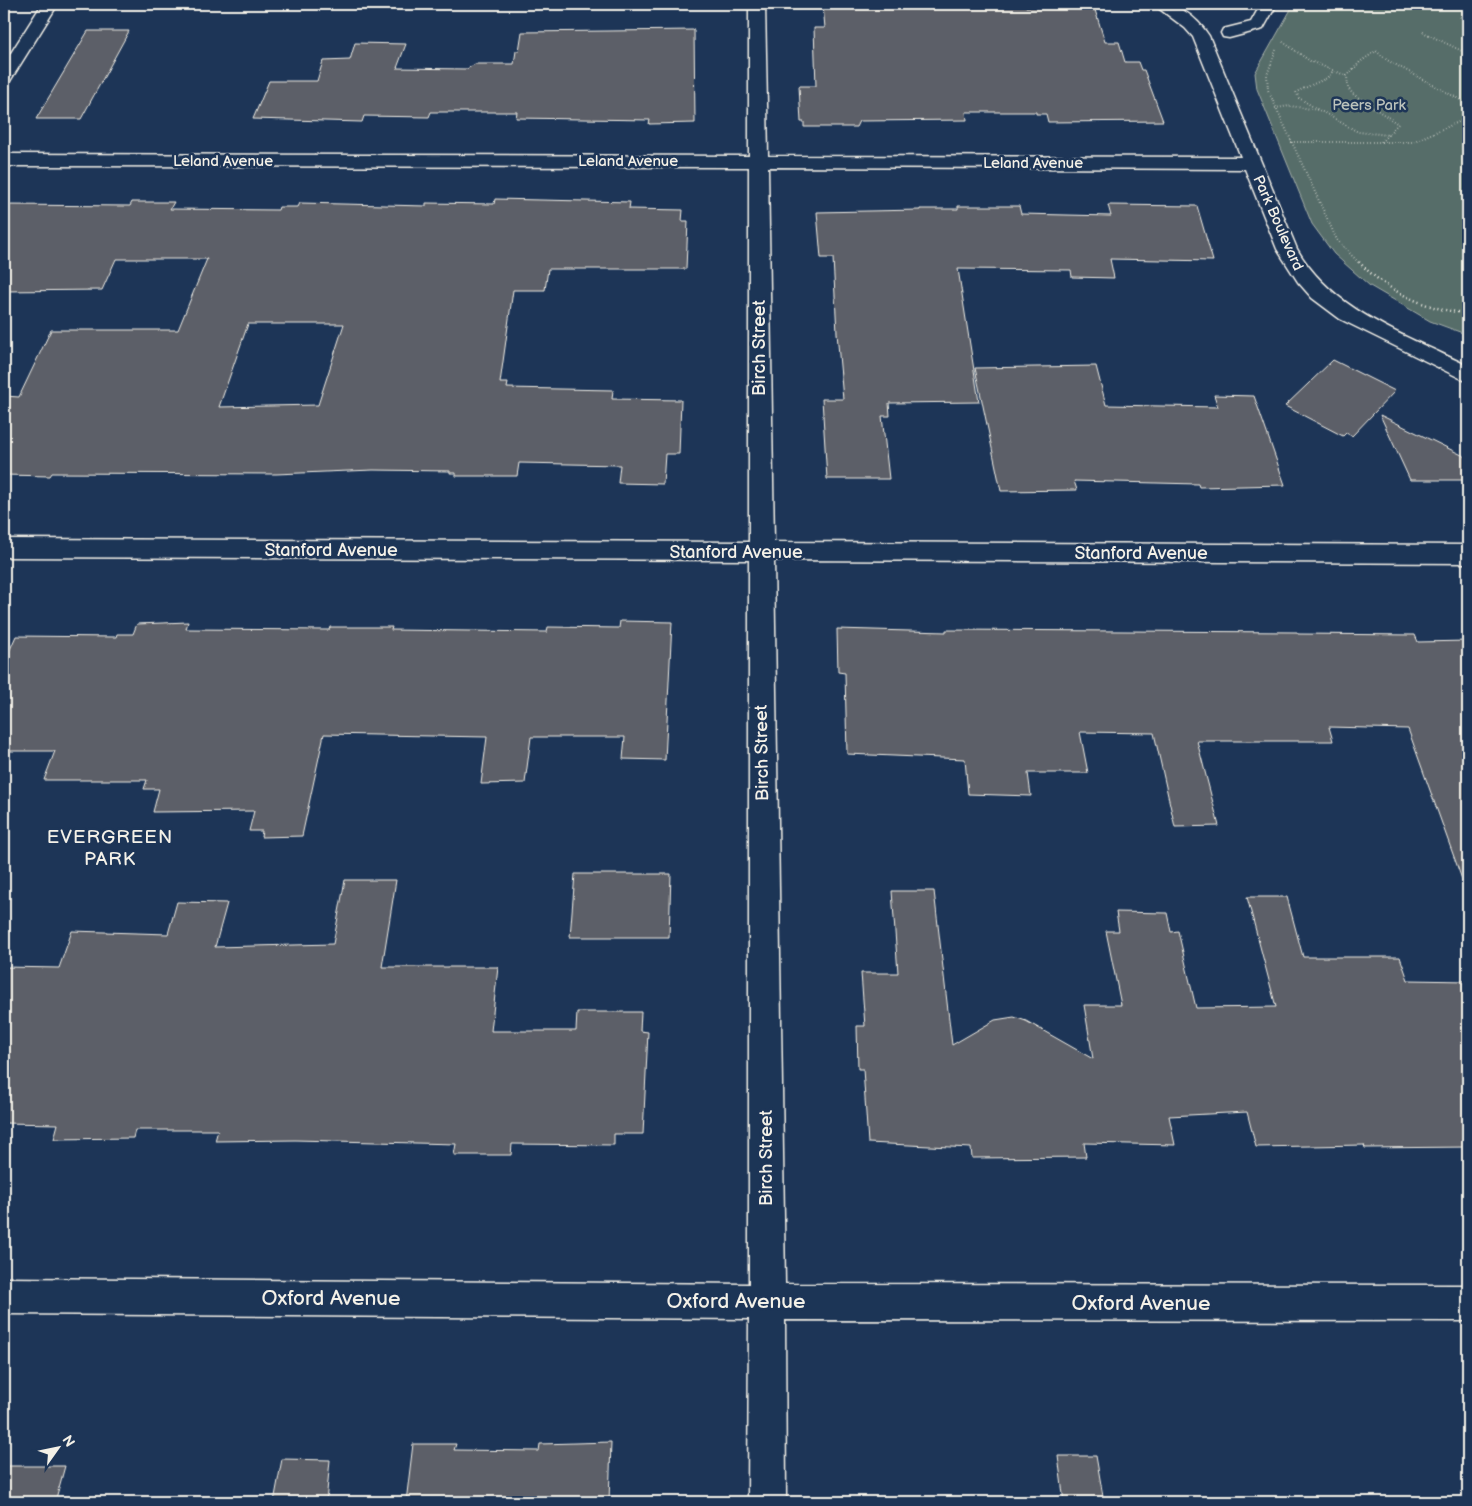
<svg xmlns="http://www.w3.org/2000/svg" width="1472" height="1506" font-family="'Balsamiq Sans',sans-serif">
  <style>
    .green { fill: #566d69; stroke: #a5afa8 }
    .building { fill: #5c5f67; stroke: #f4f1e8; fill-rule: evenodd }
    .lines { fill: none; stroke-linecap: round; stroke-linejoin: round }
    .minor-casing { stroke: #f4f1e8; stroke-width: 3 }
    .path-far1 { stroke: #f4f1e8; stroke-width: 2; stroke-dasharray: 0.5 2.5; stroke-linecap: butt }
    .path { stroke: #f4f1e8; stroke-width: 2.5; stroke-dasharray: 1 3; stroke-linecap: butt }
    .minor { fill: #1d3557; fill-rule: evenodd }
    .labels { text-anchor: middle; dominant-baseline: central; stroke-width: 5; stroke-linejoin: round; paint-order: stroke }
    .far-park-label { font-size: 15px; fill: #bdc3bc; stroke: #1d3557 }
    .far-street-label { font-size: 15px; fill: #f4f1e8; stroke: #1d3557 }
    .street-label { font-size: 18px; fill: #f4f1e8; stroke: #1d3557 }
    .neighbourhood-label { font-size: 19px; letter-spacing: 1px; fill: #f4f1e8; stroke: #1d3557 }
    .near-street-label { font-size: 21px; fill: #f4f1e8; stroke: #1d3557 }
  </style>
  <rect width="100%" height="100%" fill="#1d3557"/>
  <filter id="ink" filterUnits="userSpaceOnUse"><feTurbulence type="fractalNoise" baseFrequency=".02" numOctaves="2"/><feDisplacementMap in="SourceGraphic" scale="10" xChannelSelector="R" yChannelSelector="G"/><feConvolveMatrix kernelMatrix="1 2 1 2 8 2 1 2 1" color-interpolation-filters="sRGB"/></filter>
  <g filter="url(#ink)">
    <path class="green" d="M1294,4H1468V335L1430,321L1370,286L1334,254L1312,224L1257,89L1255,73Z"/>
    <path class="building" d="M833,4H1025L1026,7L1084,6L1085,10H1095L1105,42H1119L1125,62H1138L1141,70H1144L1163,121L1048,122L1046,114H1036V112H966L967,120L859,121L856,127H804V122H801L799,86H816L814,28H825L823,5Z
      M694,30L695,123L649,124L650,120L516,118L517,112H431L429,117L364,116L362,122L253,119L269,81H317L323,61L350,60L355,43L406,44L397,68L467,69L475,64H514L516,51H519L522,32Z
      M88,31H129L81,119H36Z
      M495,199L630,202L629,209L683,210L682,221H688L686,269H548L545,290H513L500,383H508L507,388L613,390L612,399L681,400L679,454H665L663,484L618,483L620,465L519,463L517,476H456V473H450V471L373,470L276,474L52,473L50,476L4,475V396L19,397L51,330H178L207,259H116L102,290L4,291V205L130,206L132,202H174L170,209L278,210L279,207H298L300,203L426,206V203L494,204ZM248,324H344L318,405L219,407Z
      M1108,205L1197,206L1213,261L1110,259L1114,278L1072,277L1071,270L958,269L979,402L889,403L890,416H882L889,479H827L822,399H843L837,333L833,258H821L817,212L920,210V209H958V206H1019L1021,214L1111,216Z
      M1333,360L1395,391L1352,436L1346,433L1343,436L1285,406Z
      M1096,366L1106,405L1218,407L1214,395L1254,396L1285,485L1199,487L1198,484L1074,481L1077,490L1001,491L975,368Z
      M1380,415L1468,458V480H1410Z
      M620,621L672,622L665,760L623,759L625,737H531L525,783L481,784L487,737L324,734L302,836L261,837L262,831H249L254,811L153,812L159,789H144L147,780H44L55,751H4V663L16,636L116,637L117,634H133L137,624L188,622L186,629L329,630L330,627H392L391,630L547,632L548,627L619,628Z
      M837,629L946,632V630L1297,632L1298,634L1415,635L1418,642L1468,641V881L1463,882L1408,729L1329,727L1333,741H1197L1219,826L1175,827L1154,733L1080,732L1088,773H1028L1031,796L968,794L965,759L847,754L845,673L838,672Z
      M575,874H671L669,937H570Z
      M345,880H396L382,967H498L491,1031H576L577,1012H641L640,1031L648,1032L643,1134H614V1145L512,1144L511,1155H454L456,1144L295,1140L215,1141L218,1130H135L133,1138L54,1139L58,1124L4,1123V967L59,968L72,931L168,934L177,902L227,903L215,947L333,944Z
      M892,891H934L952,1045L995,1020L1014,1017L1026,1021L1093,1059L1084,1005H1121L1106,931H1119L1116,912L1167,913L1171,932L1178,931L1196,1008L1276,1007L1247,897H1287L1303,957H1400L1408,980L1468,981V1147L1365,1148L1364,1145L1256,1147L1247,1112L1169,1116L1175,1145L1084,1143L1086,1157L972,1158L971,1148L868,1143L863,1069H858L857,1026H865L861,973H898Z
      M611,1442L609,1502H406L413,1444H456L454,1450L539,1451L540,1444Z
      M1058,1456H1096L1104,1502H1064Z
      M282,1459L330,1460L326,1502H274Z
      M4,1466H65L55,1502H4Z"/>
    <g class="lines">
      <defs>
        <path id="minor" d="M42,4H58L10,81L4,82V64Z
          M749,4H765L768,156L1241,157L1193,37L1185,28L1153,4C1177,2 1196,16 1209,36L1297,249C1333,312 1406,335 1468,366V382L1340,319L1312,298L1298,282L1277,249L1245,169L768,167L774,542L1468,545V563L774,560L785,1284L1468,1285V1321L785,1320L786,1502H748L749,1319L4,1314V1278L749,1284V560L4,557V539L749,542V167L4,166V154L749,156Z
          M1261,4H1277L1263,29L1229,38L1223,37L1221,33L1223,29L1251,22Z"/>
      </defs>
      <use href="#minor" class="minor-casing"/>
      <path class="path-far1" d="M1460,17L1468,21
        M1423,32L1468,54
        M1283,42L1310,61L1347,76L1348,88L1353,94L1398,124L1381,142H1291
        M1276,50L1267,75L1268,90L1337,240L1360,264
        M1347,76L1360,62L1376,51L1387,60L1468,104
        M1275,108L1290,106L1319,110L1358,132L1389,135
        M1317,109L1299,98L1296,92L1327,78L1333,71
        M1381,142H1412L1468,118"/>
      <path class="path" d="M1359,262C1386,291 1429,311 1468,313"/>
      <use href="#minor" class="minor"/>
    </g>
  </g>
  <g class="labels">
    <g class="far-park-label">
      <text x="1369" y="105">Peers Park</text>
    </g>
    <g class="far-street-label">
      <text x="223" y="161">Leland Avenue</text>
      <text x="628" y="161">Leland Avenue</text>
      <text x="1033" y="163">Leland Avenue</text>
      <text transform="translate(1278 223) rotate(66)">Park Boulevard</text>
    </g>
    <g class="street-label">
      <text transform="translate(759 348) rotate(-90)">Birch Street</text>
      <text x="331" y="550">Stanford Avenue</text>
      <text x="736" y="552">Stanford Avenue</text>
      <text x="1141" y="553">Stanford Avenue</text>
      <text transform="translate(762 753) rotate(-91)">Birch Street</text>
      <text transform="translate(766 1158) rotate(-90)">Birch Street</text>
    </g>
    <g class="neighbourhood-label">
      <text x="110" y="837">EVERGREEN<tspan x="110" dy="22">PARK</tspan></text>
    </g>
    <g class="near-street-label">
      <text x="331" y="1298">Oxford Avenue</text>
      <text x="736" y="1301">Oxford Avenue</text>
      <text x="1141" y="1303">Oxford Avenue</text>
    </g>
  </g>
  <rect width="1472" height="1506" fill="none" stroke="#1d3557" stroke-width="20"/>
  <rect x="10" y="10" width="1452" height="1486" fill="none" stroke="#f4f1e8" stroke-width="2" filter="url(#ink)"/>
  <g transform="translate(58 1448) rotate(57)" stroke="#1d3557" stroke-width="4" paint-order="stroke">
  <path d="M0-4L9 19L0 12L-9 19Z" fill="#f4f1e8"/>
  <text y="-8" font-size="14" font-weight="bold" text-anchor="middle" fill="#f4f1e8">N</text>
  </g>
</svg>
